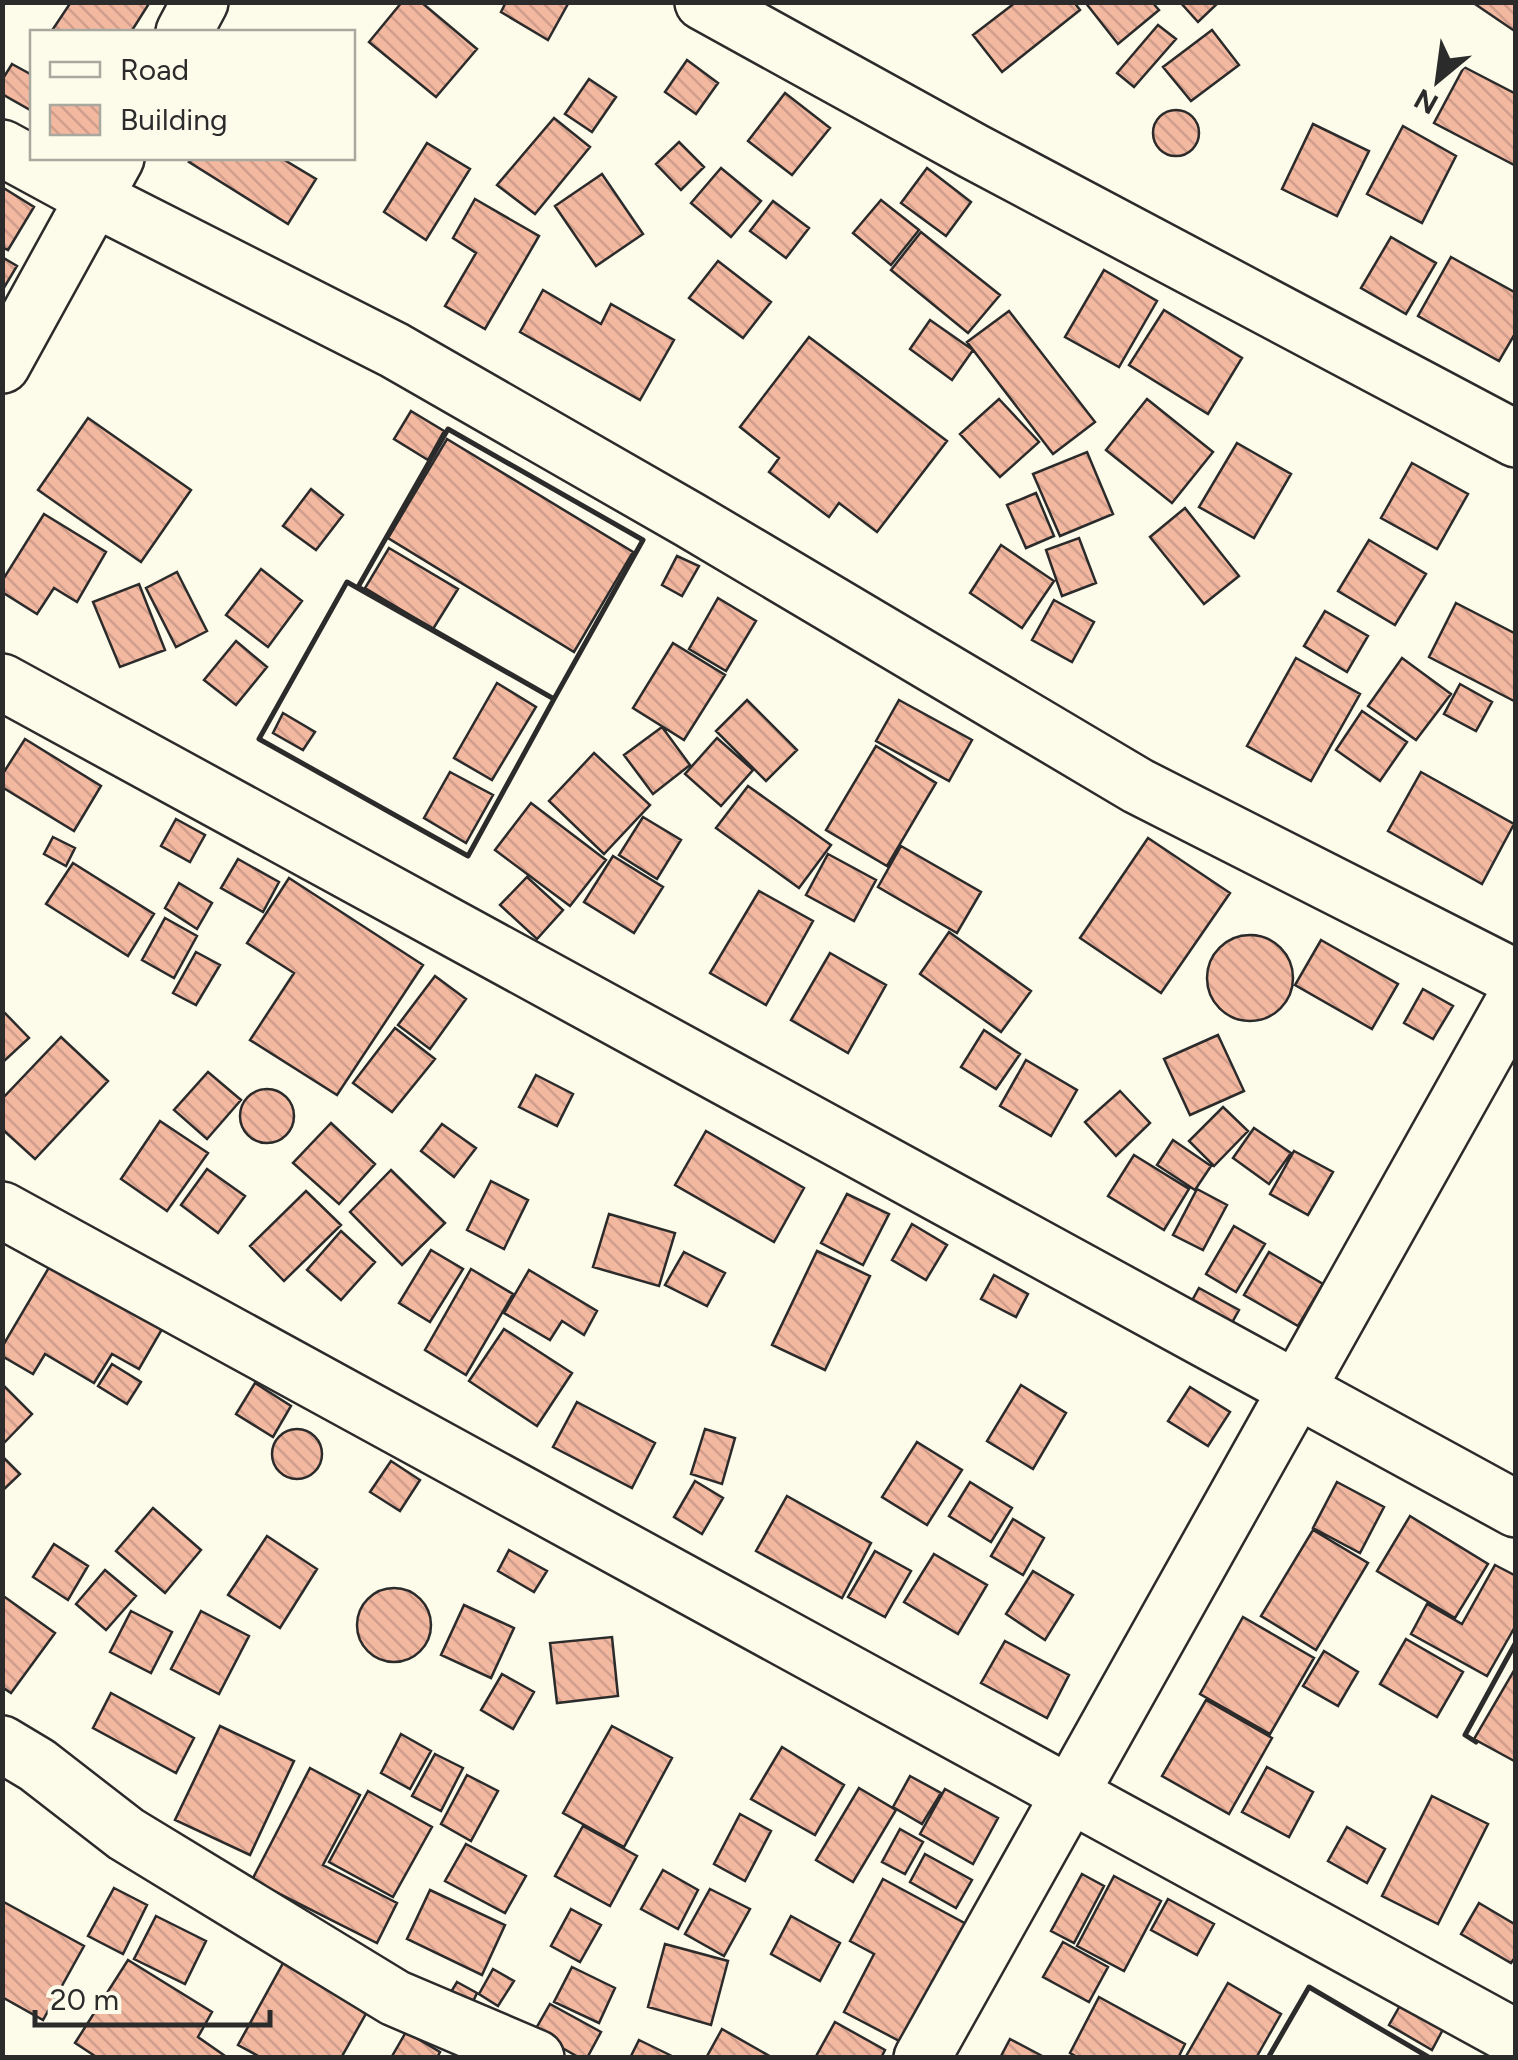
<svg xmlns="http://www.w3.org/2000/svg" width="1518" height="2060" font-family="Figtree,sans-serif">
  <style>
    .building { fill: url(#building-back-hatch); stroke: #2b2b2b; stroke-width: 2.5 }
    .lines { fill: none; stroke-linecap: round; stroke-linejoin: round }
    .minor-casing { stroke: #2b2b2b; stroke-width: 60 }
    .minor { stroke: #fdfbea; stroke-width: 55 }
    .wall { stroke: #2b2b2b; stroke-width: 5 }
  </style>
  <defs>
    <pattern id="building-back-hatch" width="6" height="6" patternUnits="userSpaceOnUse" patternTransform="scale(2.5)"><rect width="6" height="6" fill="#f2b8a0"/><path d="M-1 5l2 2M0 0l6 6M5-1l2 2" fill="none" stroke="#d09e8a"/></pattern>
  </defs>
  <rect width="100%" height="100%" fill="#fdfbea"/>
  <path class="building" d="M71,2H150L131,32H51Z
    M402,2H421L477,49L436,97L369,42Z
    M506,2H569L548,40L501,12Z
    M1016,2H1074L1080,10L1002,72L973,35Z
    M1085,2H1152L1159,10L1118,44Z
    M1180,2H1219L1198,22Z
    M1472,2H1516V32Z
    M1158,25L1176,39L1134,87L1117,73Z
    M1212,30L1239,65L1191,101L1163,67Z
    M687,60L718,83L696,114L665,92Z
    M12,64L32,75V111L2,94V80Z
    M1464,67L1516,94V166L1434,123Z
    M589,79L616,97L592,132L565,114Z
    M785,93L830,128L792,175L748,141Z
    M1153 133a23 23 0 1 1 46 0a23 23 0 1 1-46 0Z
    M554,118L590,147L535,214L497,185Z
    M1313,124L1369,151L1337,216L1282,189Z
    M1403,126L1456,156L1422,223L1367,194Z
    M679,142L704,167L681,190L656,164Z
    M427,143L470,169L426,240L384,212Z
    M193,158H281L316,179L288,224L189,162Z
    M721,168L761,201L731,237L691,203Z
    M927,168L971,202L946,236L901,203Z
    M602,174L643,234L596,266L555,206Z
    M2,187L34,207L8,250L2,247Z
    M475,199L539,236L485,329L445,306L476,253L453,238Z
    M881,200L919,230L891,265L853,233Z
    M773,201L809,228L786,258L750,231Z
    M921,232L1000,295L968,333L891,270Z
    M1391,237L1436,263L1406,314L1361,288Z
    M2,257L17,266L2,291Z
    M1451,257L1516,293V332L1499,361L1418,316Z
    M718,261L771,302L743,338L689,298Z
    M1104,270L1157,301L1119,367L1065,337Z
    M543,290L601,324L611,304L674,340L640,400L520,332Z
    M1164,310L1242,358L1208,414L1129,365Z
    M1009,311L1095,422L1053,454L967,342Z
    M930,320L973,350L952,380L910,349Z
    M809,337L947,441L877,532L839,503L829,517L769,472L779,458L740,427Z
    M999,399L1039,442L1000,477L960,434Z
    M1147,399L1213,452L1172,503L1106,450Z
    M411,411L444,431L428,460L394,439Z
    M88,418L191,490L141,562L38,490Z
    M447,439L633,552L574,652L388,538Z
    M1237,443L1291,474L1254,538L1199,507Z
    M1087,452L1113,514L1060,536L1033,474Z
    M1412,463L1468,494L1437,549L1381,518Z
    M311,489L343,515L316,550L283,526Z
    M1036,493L1054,536L1026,548L1007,505Z
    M1185,508L1239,576L1204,604L1150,537Z
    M44,514L106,552L77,602L54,588L37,614L2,592V581Z
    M1079,538L1096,583L1062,596L1046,550Z
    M1369,540L1426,574L1395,625L1338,591Z
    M1001,545L1054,581L1022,628L970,593Z
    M389,548L458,589L433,629L365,588Z
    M677,556L699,566L682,596L662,585Z
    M261,569L302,601L268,647L226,615Z
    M177,572L207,631L176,647L146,588Z
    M139,584L165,650L120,667L93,602Z
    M718,598L756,621L726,671L689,649Z
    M1054,600L1094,622L1072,662L1032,640Z
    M1456,603L1516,634V702L1429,657Z
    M1325,611L1368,636L1347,672L1304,646Z
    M236,641L267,667L236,705L204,680Z
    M673,643L725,675L684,740L633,708Z
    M1296,658L1360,694L1311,781L1247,746Z
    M1402,658L1451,694L1416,740L1368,706Z
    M497,683L536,707L492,780L454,758Z
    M1460,684L1492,702L1476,731L1444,714Z
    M747,700L797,750L766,781L716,731Z
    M899,700L972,740L949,781L876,741Z
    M1362,711L1407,742L1380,781L1336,750Z
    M283,713L315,732L303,750L273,733Z
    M662,727L690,765L653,794L624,755Z
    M717,738L753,770L721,806L685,774Z
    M25,739L101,786L74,831L2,787V775Z
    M876,746L936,783L887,866L826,830Z
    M594,753L650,805L604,854L549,801Z
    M450,772L493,795L466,843L424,818Z
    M1421,772L1514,824L1482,884L1388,831Z
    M748,786L831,845L799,888L716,828Z
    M531,803L606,860L570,906L495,850Z
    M643,817L681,840L657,879L619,855Z
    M176,819L205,835L190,862L161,846Z
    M53,837L75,848L66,866L44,854Z
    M1148,838L1230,893L1161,993L1080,938Z
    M901,846L981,892L957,933L878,887Z
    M828,854L876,880L854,921L806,895Z
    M613,856L663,887L634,933L584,902Z
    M238,859L279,882L263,912L221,888Z
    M73,863L154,914L128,956L46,904Z
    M527,877L563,910L537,939L500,905Z
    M289,878L423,965L337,1095L250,1040L294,973L247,943Z
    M179,883L212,903L197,929L165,908Z
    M759,891L813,921L766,1005L710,973Z
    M165,918L197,936L174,978L142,960Z
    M949,932L1031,991L1001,1032L920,974Z
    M1207 978a43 43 0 1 1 86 0a43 43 0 1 1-86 0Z
    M1321,940L1398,984L1372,1029L1295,985Z
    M196,952L220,965L196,1005L173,993Z
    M830,953L886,985L848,1053L791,1020Z
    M435,976L466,999L430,1049L398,1025Z
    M1423,989L1453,1006L1433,1039L1404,1023Z
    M2,1010L29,1038L2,1063Z
    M395,1028L435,1059L392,1112L353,1083Z
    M984,1030L1020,1054L996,1089L961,1067Z
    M1218,1035L1244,1091L1190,1115L1164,1059Z
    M61,1037L108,1081L35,1159L2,1129V1099Z
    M1026,1060L1077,1090L1051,1136L1000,1106Z
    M208,1072L241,1100L207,1139L174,1110Z
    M536,1075L573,1094L557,1126L519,1107Z
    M240 1116a27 27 0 1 1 54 0a27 27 0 1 1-54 0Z
    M1120,1091L1150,1123L1116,1156L1085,1122Z
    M1223,1107L1248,1131L1214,1166L1189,1141Z
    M160,1121L208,1153L167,1211L121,1179Z
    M331,1123L375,1164L339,1204L293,1163Z
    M442,1124L476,1148L454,1177L421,1151Z
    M1254,1128L1291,1153L1269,1184L1233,1158Z
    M706,1131L804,1188L774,1242L675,1185Z
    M1173,1140L1211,1166L1195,1190L1157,1165Z
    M1294,1151L1333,1172L1308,1215L1270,1194Z
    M1134,1155L1189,1189L1164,1230L1108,1196Z
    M207,1169L245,1196L218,1233L181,1205Z
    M391,1170L445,1223L402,1265L350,1212Z
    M491,1181L528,1200L504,1249L467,1230Z
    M1197,1189L1227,1205L1203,1250L1173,1235Z
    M306,1191L341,1225L284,1281L250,1246Z
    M847,1194L889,1214L863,1265L821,1243Z
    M609,1214L675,1233L659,1286L593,1267Z
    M912,1224L947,1245L926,1280L892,1260Z
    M1234,1226L1265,1244L1236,1292L1206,1274Z
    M341,1231L375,1262L341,1300L307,1270Z
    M431,1250L463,1269L430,1322L399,1303Z
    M817,1251L870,1276L825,1370L772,1345Z
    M684,1252L725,1273L707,1306L665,1285Z
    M1269,1252L1323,1284L1298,1326L1244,1295Z
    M54,1259L165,1324L139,1369L112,1354L94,1383L45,1354L33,1374L2,1356V1347Z
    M471,1269L513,1294L466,1375L425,1350Z
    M529,1270L597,1311L584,1335L562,1321L550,1340L504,1313Z
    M994,1275L1028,1294L1016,1317L981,1299Z
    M1199,1288L1239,1310L1229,1328L1189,1306Z
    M504,1329L572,1373L537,1426L469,1381Z
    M112,1364L141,1382L127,1404L98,1386Z
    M255,1383L291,1406L273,1437L236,1414Z
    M2,1384L32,1414L2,1445Z
    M1021,1385L1066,1413L1033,1469L987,1441Z
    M1190,1387L1230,1412L1208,1446L1168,1421Z
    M577,1402L655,1443L632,1488L553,1447Z
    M705,1429L735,1438L722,1484L691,1474Z
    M272 1454a25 25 0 1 1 50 0a25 25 0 1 1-50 0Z
    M917,1442L962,1470L927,1525L882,1497Z
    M2,1456L20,1474L2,1491Z
    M391,1461L420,1480L400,1511L370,1492Z
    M695,1481L723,1498L702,1534L674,1517Z
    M970,1482L1012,1508L991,1542L949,1516Z
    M1337,1482L1384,1507L1360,1553L1313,1528Z
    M787,1496L871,1543L842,1598L756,1551Z
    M153,1508L201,1550L165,1593L116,1551Z
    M1410,1516L1488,1564L1455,1618L1377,1571Z
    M1013,1519L1044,1538L1023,1575L991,1556Z
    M1313,1530L1368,1563L1316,1650L1261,1616Z
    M267,1536L317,1569L280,1628L228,1595Z
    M54,1544L88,1566L68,1600L33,1577Z
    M509,1550L547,1571L534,1592L498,1571Z
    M875,1551L911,1571L885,1617L848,1597Z
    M934,1554L987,1585L958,1634L904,1602Z
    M1495,1565L1516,1576V1625L1487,1676L1411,1634L1427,1604L1462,1624Z
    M105,1570L136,1596L106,1630L76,1604Z
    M1033,1571L1073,1595L1045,1640L1006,1614Z
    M357 1625a37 37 0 1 1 74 0a37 37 0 1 1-74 0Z
    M2,1595L55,1633L11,1693L2,1687Z
    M464,1605L514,1628L491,1678L441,1655Z
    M131,1611L172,1632L151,1673L110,1652Z
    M201,1611L249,1636L219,1694L171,1669Z
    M1243,1617L1314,1658L1270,1734L1200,1694Z
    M612,1637L618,1696L557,1703L550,1643Z
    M1406,1639L1463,1672L1437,1717L1380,1684Z
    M1005,1641L1069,1675L1047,1718L981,1683Z
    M1324,1651L1358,1672L1338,1706L1303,1686Z
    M1516,1667V1762L1474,1739Z
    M502,1674L534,1692L513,1729L481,1710Z
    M111,1693L194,1738L176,1773L93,1728Z
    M1206,1700L1272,1738L1229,1814L1162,1776Z
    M220,1726L294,1761L250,1855L175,1820Z
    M612,1726L672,1758L624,1847L563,1813Z
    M401,1734L431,1751L410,1789L381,1773Z
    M782,1747L844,1785L815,1835L751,1799Z
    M435,1754L463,1768L441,1811L412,1796Z
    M1267,1767L1313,1792L1289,1837L1242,1812Z
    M310,1768L360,1795L323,1865L397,1903L377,1943L252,1880Z
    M467,1775L498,1791L471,1841L441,1824Z
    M910,1776L941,1793L922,1824L893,1807Z
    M859,1788L896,1810L853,1882L816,1860Z
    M945,1789L998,1818L973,1864L920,1834Z
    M368,1791L432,1827L393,1897L329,1862Z
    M1432,1796L1488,1824L1438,1924L1382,1896Z
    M740,1814L771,1831L745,1881L714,1864Z
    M583,1826L637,1856L610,1906L555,1876Z
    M1347,1827L1385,1849L1367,1883L1328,1861Z
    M900,1829L923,1842L905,1874L882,1862Z
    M466,1844L526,1876L505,1913L445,1881Z
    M925,1854L972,1880L956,1908L910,1882Z
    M663,1870L698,1890L678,1929L641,1909Z
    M1082,1874L1104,1886L1074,1943L1051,1931Z
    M1114,1876L1161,1901L1124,1971L1077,1946Z
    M883,1879L970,1926L907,2045L844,2012L874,1954L850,1941Z
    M114,1888L147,1905L123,1954L88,1936Z
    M710,1889L750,1909L724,1956L685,1934Z
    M430,1890L505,1925L482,1975L407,1939Z
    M1168,1899L1214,1924L1197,1955L1151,1930Z
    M2,1901L84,1946L43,2020L2,1997Z
    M1479,1903L1516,1925V1956L1511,1963L1461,1934Z
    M571,1909L601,1925L580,1962L551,1946Z
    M156,1916L206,1941L185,1984L134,1959Z
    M791,1916L840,1943L820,1981L771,1954Z
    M1063,1942L1108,1967L1089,2002L1043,1977Z
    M665,1944L728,1961L711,2025L648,2007Z
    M287,1956L372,2003L341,2058H262L238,2045Z
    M128,1960L212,2012L198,2037L228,2058H98L75,2043Z
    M572,1967L615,1988L599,2023L554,2002Z
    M493,1969L514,1981L498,2006L479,1994Z
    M457,1982L477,1993L467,2014L445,2002Z
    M1228,1983L1281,2014L1256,2058H1185Z
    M1406,1995L1448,2020L1432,2050L1389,2025Z
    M1099,1997L1185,2044L1178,2058H1079L1070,2053Z
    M550,2004L601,2032L587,2058H580L534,2032Z
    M835,2022L885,2050L881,2058H815Z
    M722,2029L773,2058H706Z
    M406,2032L440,2052L437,2058H391Z
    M1010,2039L1046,2058H1000Z
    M639,2040L676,2058H630Z"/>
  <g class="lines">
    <defs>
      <path id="minor" d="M703,2L973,151L1516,439
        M184,32L200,2
        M2,148L94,198L394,350L690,520L1138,786L1516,978
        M2,365L116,158
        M2,682L1516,1509
        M2,1210L1516,2038
        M2,1744L37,1765L126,1834L395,1998L536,2058
        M922,2058L1516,998"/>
    </defs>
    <use href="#minor" class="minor-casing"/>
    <use href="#minor" class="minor"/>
    <path class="wall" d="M448,429L643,540L554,699L358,587Z
      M347,582L554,699L468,856L259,739Z
      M1476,1742L1465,1735L1516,1642
      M1268,2058L1309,1987L1430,2058"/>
  </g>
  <rect width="1518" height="2060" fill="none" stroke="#2b2b2b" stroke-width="10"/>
  <rect x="30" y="30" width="325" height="130" fill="#fdfbea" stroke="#a9a89e" stroke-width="2.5"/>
  <rect x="50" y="62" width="50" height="15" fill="#fdfbea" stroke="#a9a89e" stroke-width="2.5"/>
  <text x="120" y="80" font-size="30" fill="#2b2b2b">Road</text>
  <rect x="50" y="105" width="50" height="30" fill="url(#building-back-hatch)" stroke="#a9a89e" stroke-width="2.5"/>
  <text x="120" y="130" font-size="30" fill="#2b2b2b">Building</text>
  <g transform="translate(1438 80) rotate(209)" stroke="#fdfbea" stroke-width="8" paint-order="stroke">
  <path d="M0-8L18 38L0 25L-18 38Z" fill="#2b2b2b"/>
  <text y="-15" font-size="28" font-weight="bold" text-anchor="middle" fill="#2b2b2b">N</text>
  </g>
  <path d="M35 2010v15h235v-15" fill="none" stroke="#2b2b2b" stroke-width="5"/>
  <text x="50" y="2010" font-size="30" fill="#2b2b2b" stroke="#fdfbea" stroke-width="8" paint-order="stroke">20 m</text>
</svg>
